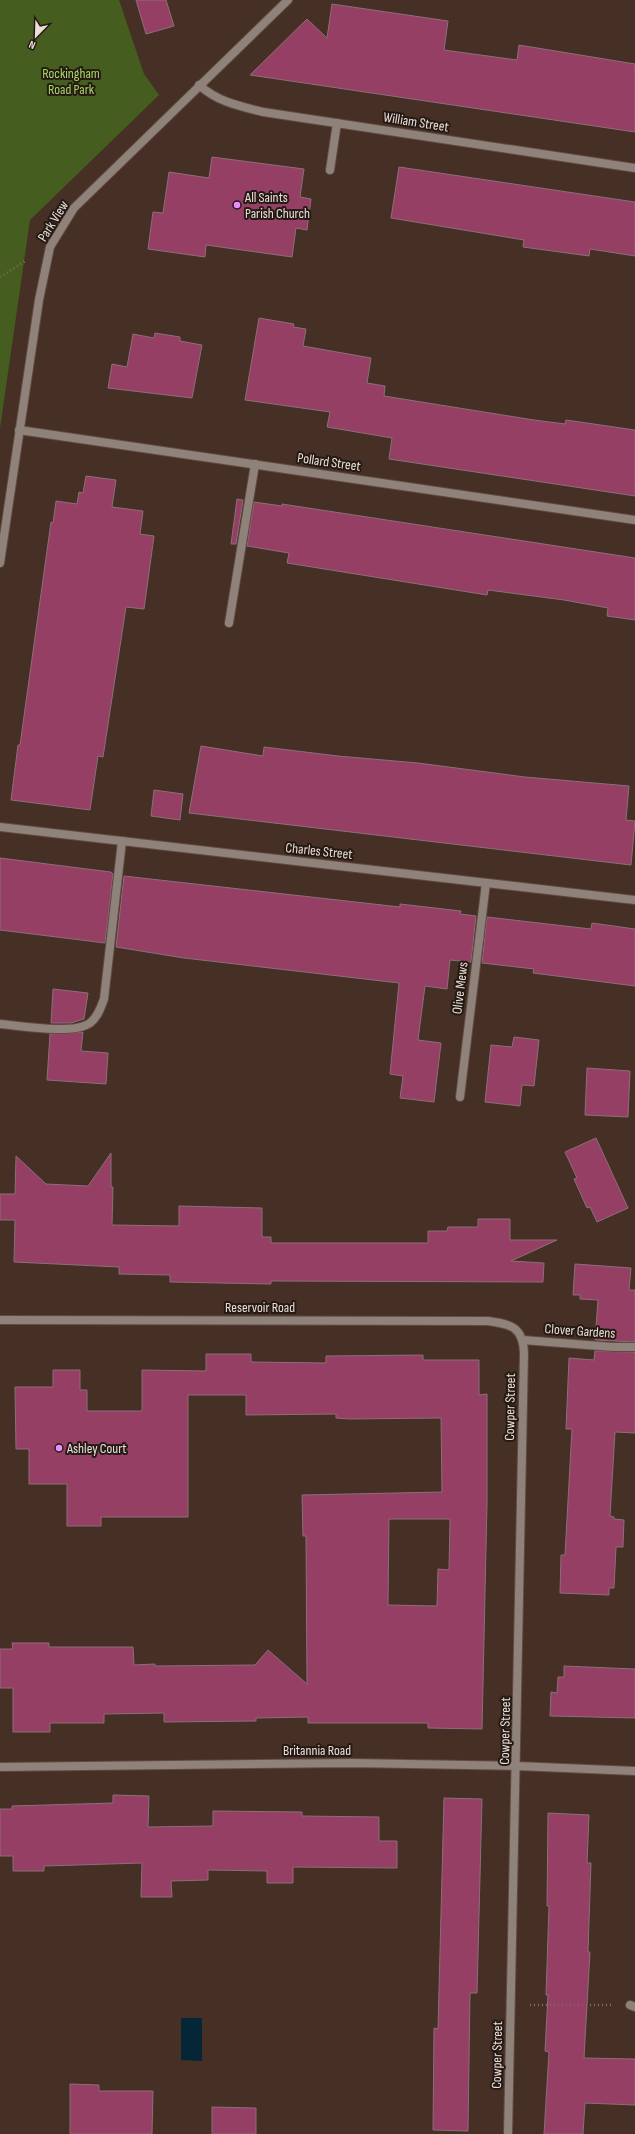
<svg xmlns="http://www.w3.org/2000/svg" width="635" height="2134" font-family="'Sofia Sans Condensed',sans-serif">
  <style>
    .green { fill: #465d20 }
    .water { fill: #042637 }
    .building { fill: #963f65; stroke: #8b6f79; fill-rule: evenodd }
    .lines { fill: none; stroke-linecap: round; stroke-linejoin: round }
    .lane-casing { stroke: #614b41; stroke-width: 10 }
    .street-casing { stroke: #614b41; stroke-width: 10 }
    .path { stroke: #816c63; stroke-width: 2.5; stroke-dasharray: 1 3; stroke-linecap: butt }
    .lane { stroke: #8e827b; stroke-width: 8 }
    .street { stroke: #8e827b; stroke-width: 8 }
    .poi-dot { fill: #ea8dfd; stroke: #241a15; stroke-width: 1.5 }
    .labels { text-anchor: middle; dominant-baseline: central; stroke-width: 4; stroke-linejoin: round; paint-order: stroke }
    .park-label { font-size: 14px; fill: #a9d761; stroke: #241a15 }
    .street-label { font-size: 14px; fill: #edded7; stroke: #241a15 }
    .poi-label { font-size: 14px; fill: #edded7; stroke: #241a15; text-anchor: start }
  </style>
  <rect width="100%" height="100%" fill="#462f25"/>
  <path class="green" d="M0,0H119L144,74L159,95L30,220L0,428Z"/>
  <path class="water" d="M181,2018H202V2061L181,2060Z"/>
  <path class="building" d="M136,0H166L174,26L146,34Z
    M332,4L448,21L444,50L517,60L519,45L635,64V132L250,75L307,19L327,38Z
    M212,157L304,169L300,197L311,199L307,230L296,228L292,257L206,245L205,257L148,249L153,212L163,213L169,172L209,178Z
    M399,167L635,202V256L590,249L589,256L523,247L524,240L391,218Z
    M259,318L294,324L293,327L306,329L303,346L371,358L367,383L385,386L384,396L534,420L565,424L566,420L635,430V496L389,459L392,438L327,427L330,412L245,400Z
    M155,333L180,337V341L202,345L192,398L108,388L112,364L127,367L133,334L154,338Z
    M86,476L116,480L112,507L143,511L140,534L154,536L144,609L126,607L103,757L98,756L90,810L11,800L18,745H20L51,522L53,523L56,501L77,504L79,492L83,493Z
    M237,499L243,500L236,544H231Z
    M254,502L282,506V504L635,558V620L607,616L608,608L564,600L488,590L487,595L287,563L289,553L247,546Z
    M201,746L263,756L264,747L338,756L418,763L525,777L629,786L626,820L635,821L631,865L189,813Z
    M154,790L183,794L180,820L151,816Z
    M0,858L111,872L113,874L105,943L0,930Z
    M124,876L400,907V904L461,911L460,914L476,916L471,962L450,960L447,989L425,986L418,1040L441,1043L434,1102L400,1098L403,1076L390,1074L399,983L184,958L116,947Z
    M487,917L591,929L592,923L635,929V986L533,973L534,969L482,963Z
    M53,989L88,993L84,1019L71,1023H51Z
    M83,1032L81,1051L108,1053L106,1084L47,1080L50,1034Z
    M514,1037L539,1040L534,1086L522,1085L520,1106L485,1102L491,1045L512,1047Z
    M587,1068L630,1071L628,1117L585,1115Z
    M596,1138L628,1208L597,1222L590,1207L587,1208L574,1179L577,1178L565,1152Z
    M111,1153V1187H113L112,1225L179,1226V1206L262,1208V1237H271V1243H428V1231H447L448,1227H478V1219H510V1240H557L511,1261L544,1263L543,1282L271,1281V1284L170,1282V1275L119,1274V1267L14,1262L15,1220H0V1194H15L16,1156L46,1184L88,1186Z
    M575,1264L631,1268L629,1290H635V1342L595,1340L598,1300L580,1299V1295H573Z
    M595,1351L635,1352V1433L615,1432L610,1516L614,1517V1519L624,1520L623,1547H616L614,1588H609V1595L560,1593L561,1555H565L572,1429H566L569,1358L594,1360Z
    M206,1354H251V1362L326,1363V1356L423,1355V1360H479V1395L487,1394V1504L482,1729L428,1728V1723H308V1717L256,1718V1721L164,1722V1713L104,1714V1723H50V1732H13V1688H0V1649H13L12,1643H49V1647H133L134,1665L155,1664V1666L255,1665L268,1650L307,1684L306,1536H303L302,1495L442,1492L441,1418L349,1419L336,1418V1414L246,1415V1395H188V1517H101V1526H67V1484H29V1449H16L15,1387H53V1370H80V1390H87V1411H142V1370L206,1371ZM389,1519H450L449,1570L438,1569L437,1606L388,1605Z
    M564,1666L635,1669V1718L550,1716L551,1692L557,1693L558,1677H564Z
    M113,1795L149,1796L148,1827L213,1826V1811L302,1812V1816L379,1817V1841H397V1868L293,1867V1883H267V1871L208,1870V1880L171,1881L172,1897H141L142,1863L44,1866V1871H13V1856H0V1809H12V1806L113,1803Z
    M444,1798L482,1799L477,1993H470L468,2131L433,2130L434,2028L438,2029Z
    M548,1813L589,1815L587,1863H591L588,1952H590L584,2058L635,2059V2105L585,2103L583,2134H544L549,2052L545,2051L548,1995H546L549,1906H547Z
    M70,2084L99,2085V2091H153L152,2134H70Z
    M212,2107L256,2108V2134H212Z"/>
  <g class="lines">
    <defs>
      <path id="lane" d="M330,170L337,123
        M229,623L255,464
        M0,1024C22,1026 73,1035 90,1023C98,1017 101,1007 104,999L122,841
        M460,1097L486,883"/>
      <path id="street" d="M199,85C218,102 239,106 263,112L635,168
        M19,430L635,520
        M0,563L39,300L50,247L74,208L288,0
        M0,827L635,900
        M0,1320L488,1321C511,1324 523,1327 524,1353L508,2134
        M523,1340L613,1347H635
        M0,1767L352,1763L517,1766L635,1771
        M630,2005L635,2007"/>
    </defs>
    <use href="#lane" class="lane-casing"/>
    <use href="#street" class="street-casing"/>
    <path class="path" d="M0,277L27,260
      M530,2005H611"/>
    <use href="#lane" class="lane"/>
    <use href="#street" class="street"/>
  </g>
  <g class="poi-dot">
    <circle cx="237" cy="205" r="4"/>
    <circle cx="59" cy="1448" r="4"/>
  </g>
  <g class="labels">
    <g class="park-label">
      <text x="71" y="73">Rockingham<tspan x="71" dy="16">Road Park</tspan></text>
    </g>
    <g class="street-label">
      <text transform="translate(416 122) rotate(9)">William Street</text>
      <text transform="translate(53 221) rotate(-58)">Park View</text>
      <text transform="translate(329 462) rotate(8)">Pollard Street</text>
      <text transform="translate(319 851) rotate(6)">Charles Street</text>
      <text transform="translate(460 988) rotate(-83)">Olive Mews</text>
      <text x="260" y="1307">Reservoir Road</text>
      <text transform="translate(580 1331) rotate(4)">Clover Gardens</text>
      <text transform="translate(510 1407) rotate(-89)">Cowper Street</text>
      <text transform="translate(505 1731) rotate(-89)">Cowper Street</text>
      <text x="317" y="1750">Britannia Road</text>
      <text transform="translate(497 2055) rotate(-89)">Cowper Street</text>
    </g>
    <g class="poi-label">
      <text x="245" y="197">All Saints<tspan x="245" dy="16">Parish Church</tspan></text>
      <text x="67" y="1448">Ashley Court</text>
    </g>
  </g>
  <g transform="translate(36 36) rotate(203)" stroke="#241a15" stroke-width="3" paint-order="stroke">
  <path d="M0-3L7 15L0 10L-7 15Z" fill="#edded7"/>
  <text y="-6" font-size="11" font-weight="bold" text-anchor="middle" fill="#edded7">N</text>
  </g>
</svg>
